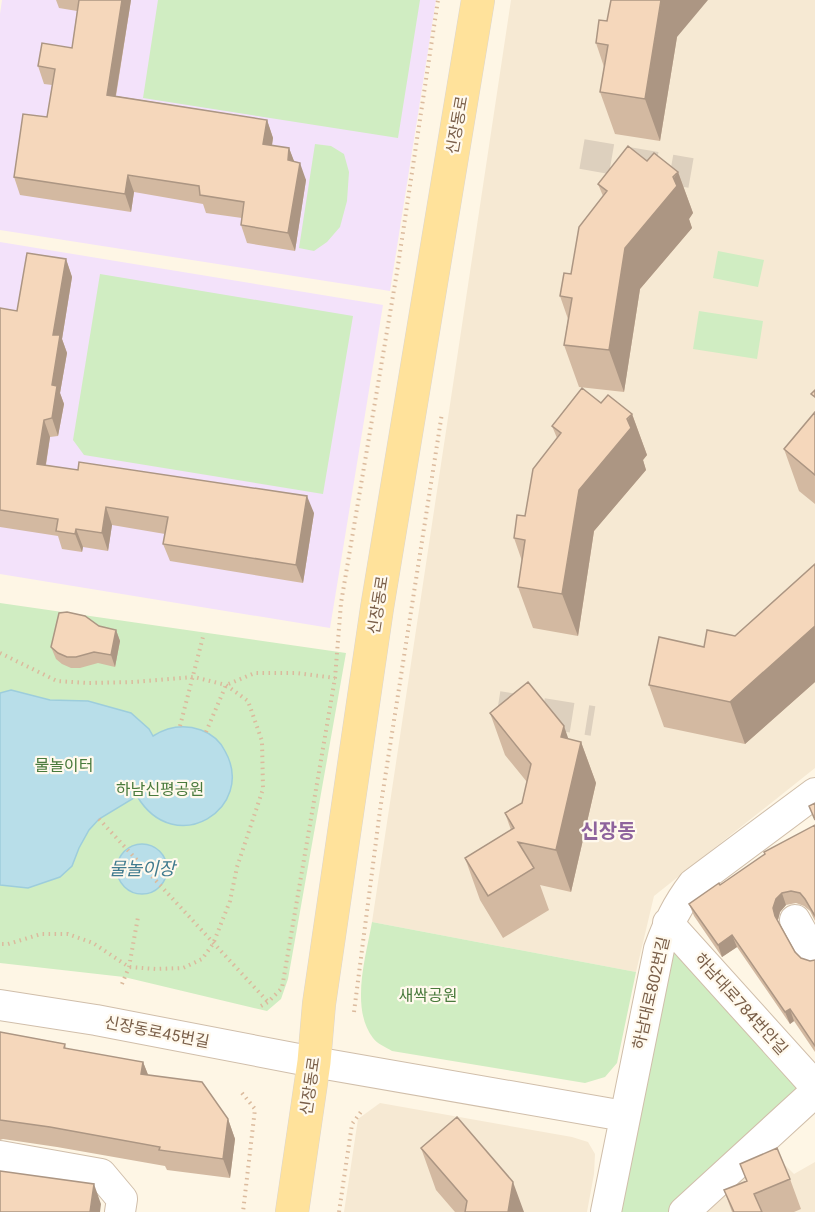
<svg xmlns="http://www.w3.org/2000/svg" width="815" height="1212" font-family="Roboto,'Noto Sans KR',sans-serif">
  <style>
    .residential { fill: #f6e9d3 }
    .education { fill: #f3e2fa }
    .green { fill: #d0edc2 }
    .water { fill: #b8dee9; stroke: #9dcddc; stroke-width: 1.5 }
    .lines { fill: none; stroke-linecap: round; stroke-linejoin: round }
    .minor-tunnel { stroke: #ddd0be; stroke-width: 30; stroke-dasharray: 30 15; stroke-linecap: butt }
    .minor-casing { stroke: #d0beaa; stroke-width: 32 }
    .major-casing { stroke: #dcd5cf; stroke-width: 34 }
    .path { stroke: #dbba9d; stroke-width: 4; stroke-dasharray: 1.5 4.5; stroke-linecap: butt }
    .minor { stroke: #fff; stroke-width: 30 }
    .major { stroke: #ffe29b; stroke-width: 33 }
    .wall { fill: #d3b9a1 }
    .shaded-wall { fill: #ac9683 }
    .building { fill: #f5d7bb; stroke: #ac9683; stroke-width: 1.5 }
    .labels { text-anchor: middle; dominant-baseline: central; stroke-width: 4.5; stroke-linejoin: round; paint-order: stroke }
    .street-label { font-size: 16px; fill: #795e48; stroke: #fff9ed }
    .park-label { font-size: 16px; fill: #497a3c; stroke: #fff9ed }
    .water-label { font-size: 18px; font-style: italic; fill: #407b8f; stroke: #fff9ed }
    .quarter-label { font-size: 20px; font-weight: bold; fill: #8e639d; stroke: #fff9ed }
  </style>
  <rect width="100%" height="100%" fill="#fef6e5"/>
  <path class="residential" d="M511,0H815V768L654,896L636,972L372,922Z
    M380,1103L572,1137L588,1142L595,1154L594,1174L587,1212H344L358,1119Z
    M767,1147L794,1174L815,1162V1212H703Z"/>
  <path class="education" d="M2,0H436L390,291L0,230V14Z
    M0,242L383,305L330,628L0,574Z"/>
  <path class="green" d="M158,0H420L398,138L143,98Z
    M315,144L331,146L344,154L349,172L347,201L340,227L327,242L314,251L299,248Z
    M718,251L764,260L758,287L713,278Z
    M100,274L353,316L323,494L84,455L73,440Z
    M699,311L763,321L757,359L693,349Z
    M0,603L346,653L288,979L281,999L267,1011L124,977L0,963Z
    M372,922L636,972L617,1063L605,1077L585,1083L392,1051C386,1047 377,1044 373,1038C350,1008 366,956 372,922Z
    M668,923L815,1086L684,1212H606Z"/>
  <path class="water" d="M11,690L50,700L88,701L131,713L149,729L153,736C169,726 184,724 201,730C212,734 220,741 225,751C257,808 175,860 137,796L99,819L89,830L79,848L72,866L60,877L28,888L0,885V693Z
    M117 869a25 25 0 1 1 50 0a25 25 0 1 1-50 0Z"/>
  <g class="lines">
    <path class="minor-tunnel" d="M582,154L691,173
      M498,706L593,721"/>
    <defs>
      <path id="minor" d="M795,920L815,956
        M668,923L815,1086
        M0,1005L96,1020L314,1062L624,1116
        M0,1156L101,1174L122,1199L120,1212
        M606,1212L659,949C668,924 677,905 693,884L815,793
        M684,1212L815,1092"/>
      <path id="major" d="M292,1212L314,1062L319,1004L377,608L478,0"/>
    </defs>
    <use href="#minor" class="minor-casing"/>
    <use href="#major" class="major-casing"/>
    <path class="path" d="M0,653L57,681L87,683L133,682L194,677L226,685L248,701L262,741L263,789L237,867L230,901L213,944L202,959L183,968L156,969L129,967L93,943L68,934H41L8,944H0
      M180,726L204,633
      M206,732L226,685L255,673H296L335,678
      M99,819L268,1002
      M122,984L129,967L138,917
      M261,1006L268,1002L282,988L335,678L341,603L397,272L438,0
      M354,1012L380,810L442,413
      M242,1093L255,1109L243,1212
      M339,1212L352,1124L363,1109"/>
    <use href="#minor" class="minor"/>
    <use href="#major" class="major"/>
  </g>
  <path class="wall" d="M56,0H131L116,96L267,120L273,138L272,146L289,148L294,162L306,180L295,251L247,243L241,225L242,218L206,213L203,204L134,192L131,212L20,195L14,177L47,117L52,85L44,84L38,66L72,48L77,11L59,8Z
    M677,37L660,141L615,134L600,92L604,67L596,43Z
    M647,161L678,172L693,213L689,219L692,228L640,289L624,392L579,387L564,345L568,319L560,296L571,274L603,196L598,184Z
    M66,259L72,277L62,339L67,353L60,393L64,404L58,436L50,437L46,465L314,513L303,583L170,561L163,544L165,534L112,525L108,551L83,547L82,552L62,549L58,536L0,527V308L17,311Z
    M601,403L632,414L647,455L643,460L646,470L594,531L578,636L533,628L518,587L522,561L514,538L525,516L557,438L552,426Z
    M815,412V504L799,491L784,449Z
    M815,564V682L745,744L664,727L649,685L704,647L735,636Z
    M99,626L116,630L120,641L115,667L98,663L80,668H71L62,664L56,659L51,647Z
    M490,713L568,739L581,742L596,783L571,892L540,885L549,910L503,938L480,900L465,858L511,830L505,813L522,803L527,782L505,755Z
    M815,825V921L810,911L804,906L796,903L786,905L780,912L778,920L795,952L801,958L810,961L815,960V1052L794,1021L790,1024L737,947L722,957L694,916L689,904Z
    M0,1032L65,1044L66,1049L143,1062L148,1075L228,1119L235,1139L230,1178L167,1170L165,1166L57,1147L3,1139L0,1140Z
    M421,1148L524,1212H455L436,1190Z
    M740,1164L790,1179L801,1209L794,1212H732L724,1190L747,1181Z"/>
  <path class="shaded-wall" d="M122,0H131L113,112L107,95Z
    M661,0H708L677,37L660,141L645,99Z
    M267,120L273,138L269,162L263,144Z
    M289,148L296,166L288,160Z
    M300,163L306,180L295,251L288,233Z
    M678,172L693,213L689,219L692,228L640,289L624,392L609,350L625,248Z
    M128,175L134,192L131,212L125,194Z
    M66,259L72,277L62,339L67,353L60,393L64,404L58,436L52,418V385L53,335Z
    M632,414L647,455L643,460L646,470L594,531L578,636L562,594L579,490Z
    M44,420L50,437L43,482L37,464Z
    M307,496L314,513L303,583L296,565Z
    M106,507L112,525L108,551L102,533Z
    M76,529L83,547L82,552L75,534Z
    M815,626V682L745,744L730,702Z
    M116,630L120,641L115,667L111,655Z
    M564,726L576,761L581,742L596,783L571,892L556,850L561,737Z
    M782,893L786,905L780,912L778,920L775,916L773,908L776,899Z
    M732,935L737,947L722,957L718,945Z
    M790,1009L794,1021L790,1024L785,1012Z
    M143,1062L151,1082L141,1074Z
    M228,1119L235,1139L230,1178L223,1159Z
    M513,1182L524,1212H508Z
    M94,1184L101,1204L100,1212H90Z"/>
  <path class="building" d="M79,0H122L107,95L267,120L263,144L289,148L288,160L300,163L288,233L241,225L244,202L200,195L199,186L128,175L125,194L14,177L23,114L47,117L55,69L38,66L42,43L72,48Z
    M611,0H661L645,99L600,92L608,45L596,43L599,20L607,21Z
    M628,146L647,161L654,153L678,172L673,177L677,186L625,248L609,350L564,345L572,298L560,296L564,273L571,274L579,227L607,191L598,184Z
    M27,253L66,259L53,335H60L52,385L57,386L52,418L44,420L37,464L78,470L79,462L307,496L296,565L163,544L168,517L106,507L102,533L76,529L75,534L56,531L58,519L0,510V308L17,311Z
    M582,388L601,403L608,395L632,414L627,419L631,428L579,490L562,594L518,587L525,540L514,538L517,515L525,516L533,469L561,433L552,426Z
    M815,390V397L811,394Z
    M815,412V475L784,449Z
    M815,564V626L730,702L649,685L659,637L704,647L707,630L735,636Z
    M67,612L85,616L99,626L116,630L111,655L94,652L76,657H67L58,653L51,647L59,613Z
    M528,682L564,726L561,737L581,742L556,850L518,842L534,868L488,896L465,858L514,828L505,813L522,803L531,764L490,713Z
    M815,803V820L809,806Z
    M815,825V916L805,899L800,893L791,891L782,893L776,899L773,908L775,916L795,952L801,958L810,961L815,960V1046L790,1009L785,1012L732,935L718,945L689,904L719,883L720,885L765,854L764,852Z
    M0,1032L65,1044L64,1048L143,1062L141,1074L202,1082L228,1119L223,1159L159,1150L160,1147L50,1127L0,1120Z
    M457,1117L513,1182L508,1212H465L467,1201L421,1148Z
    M777,1148L790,1179L754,1194L762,1212H734L724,1190L747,1181L740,1164Z
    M0,1171L94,1184L90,1212H0Z"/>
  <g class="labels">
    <g class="street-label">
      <text transform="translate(457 125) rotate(-80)">신장동로</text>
      <text transform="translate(378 605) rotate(-81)">신장동로</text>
      <text transform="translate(651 993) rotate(-77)">하남대로802번길</text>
      <text transform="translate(741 1004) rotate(48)">하남대로784번안길</text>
      <text transform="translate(157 1032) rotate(11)">신장동로45번길</text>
      <text transform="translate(310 1086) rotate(-82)">신장동로</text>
    </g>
    <g class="park-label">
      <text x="64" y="765">물놀이터</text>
      <text x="160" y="789">하남신평공원</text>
      <text x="428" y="995">새싹공원</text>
    </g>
    <g class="water-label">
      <text x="142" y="868">물놀이장</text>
    </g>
    <g class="quarter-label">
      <text x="608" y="831">신장동</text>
    </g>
  </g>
</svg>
